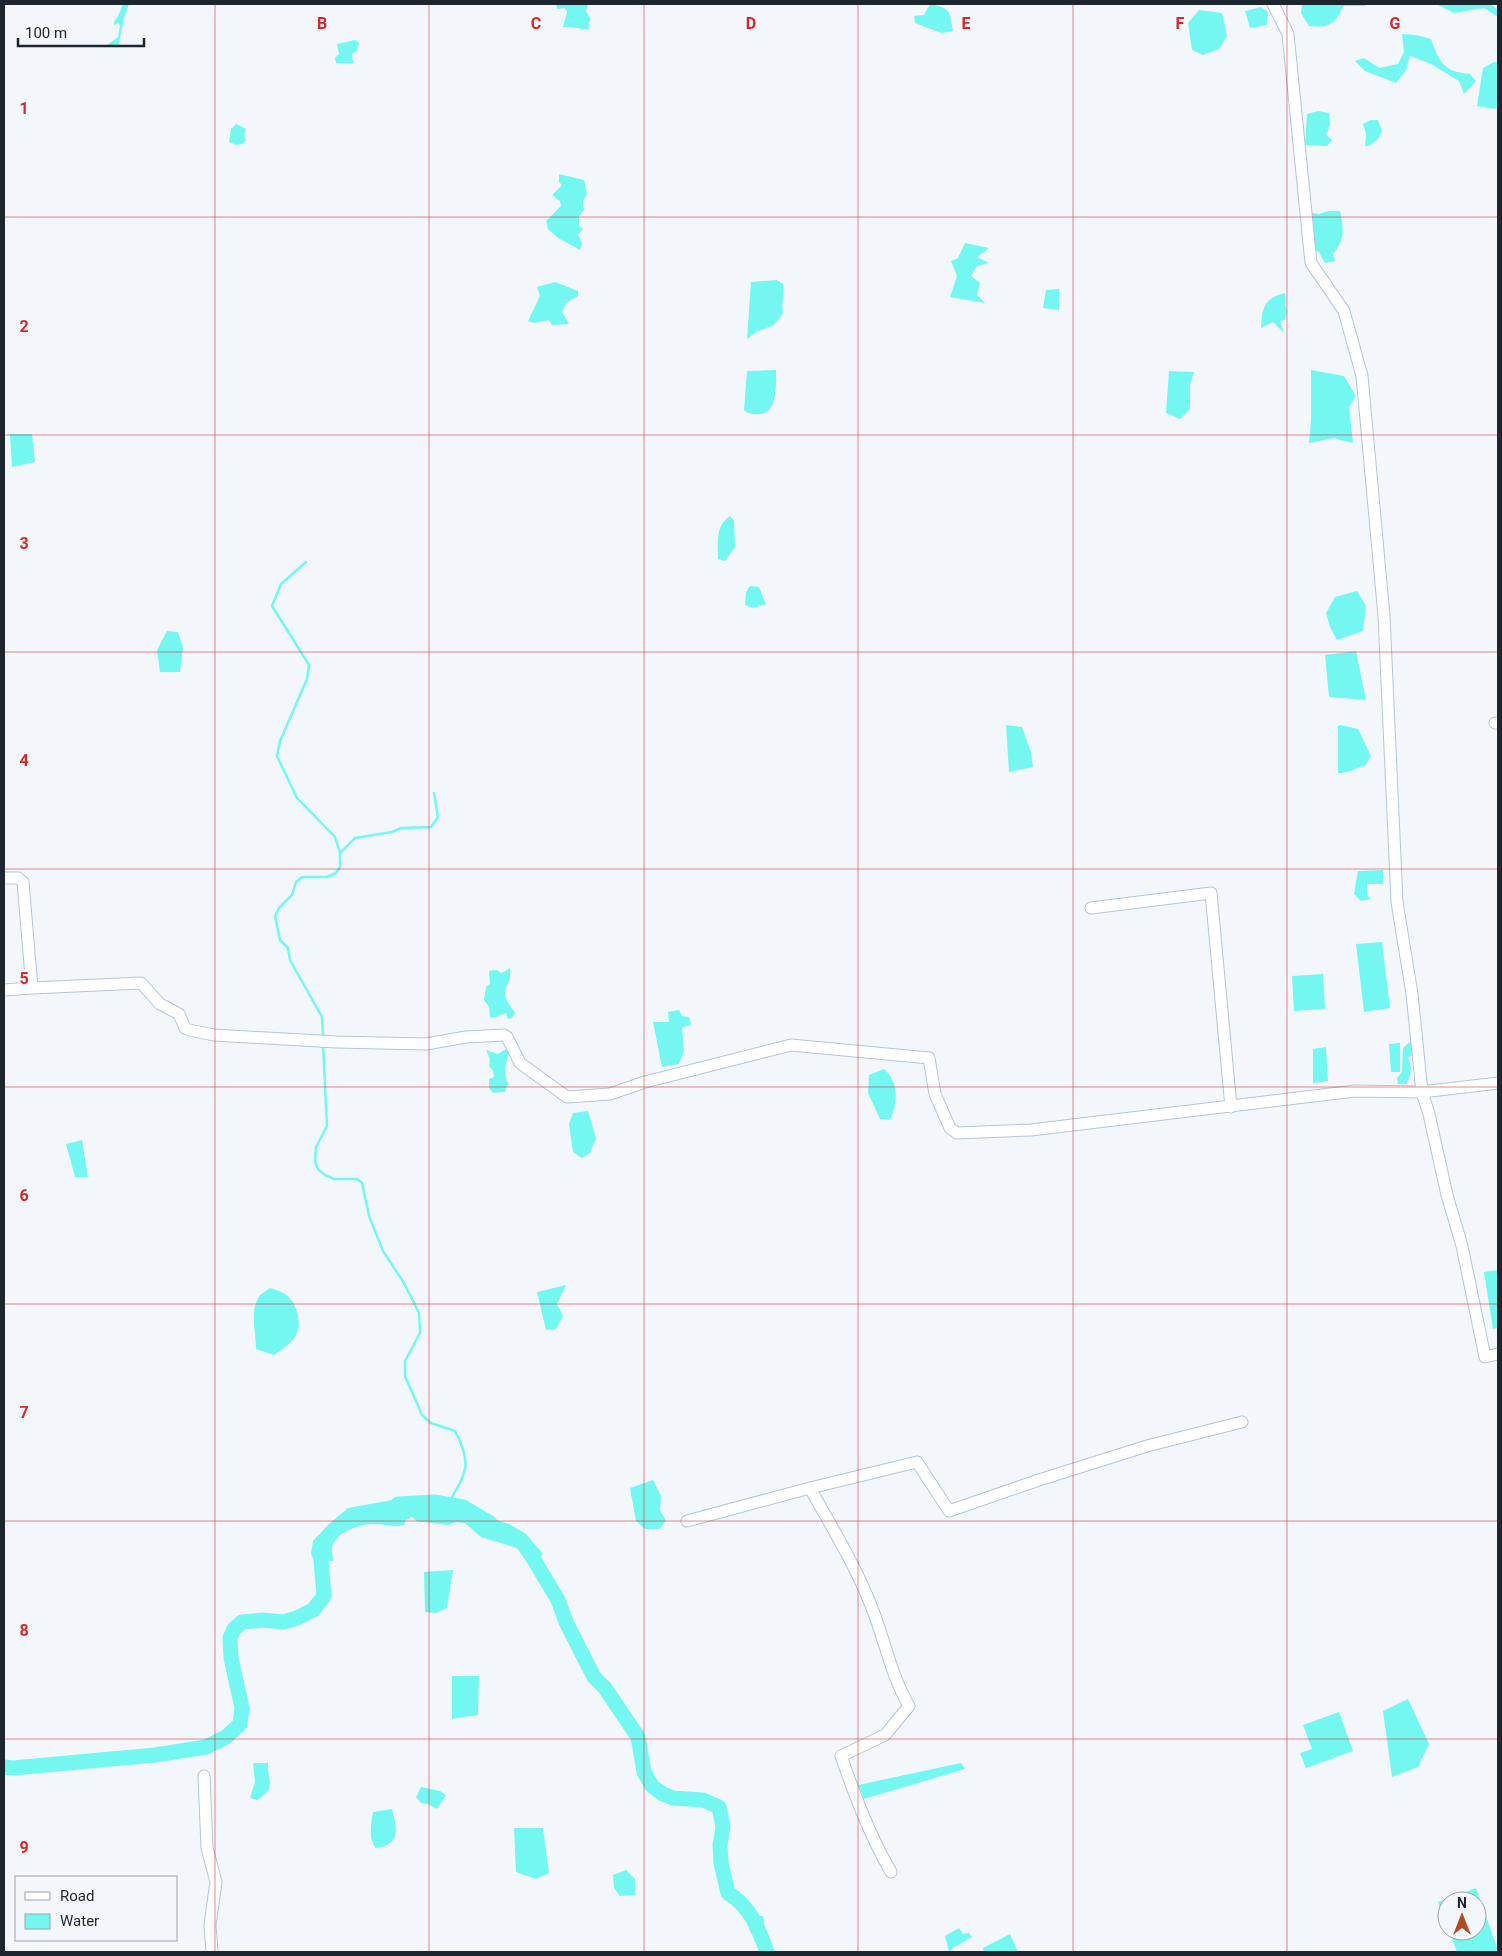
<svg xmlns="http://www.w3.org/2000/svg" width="1502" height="1956" font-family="Roboto,sans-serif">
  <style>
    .water { fill: #74f7f1 }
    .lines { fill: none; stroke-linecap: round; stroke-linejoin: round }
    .stream { stroke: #74f7f1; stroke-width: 2.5 }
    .river { stroke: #74f7f1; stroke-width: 15 }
    .minor-casing { stroke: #b1c6dd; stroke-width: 13 }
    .minor { stroke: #fff; stroke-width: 11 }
    .grid { fill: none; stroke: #d62828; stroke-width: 1; stroke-opacity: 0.55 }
    .grid-label { font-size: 16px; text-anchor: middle; font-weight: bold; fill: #d62828; stroke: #f3f7fc; stroke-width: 4.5; stroke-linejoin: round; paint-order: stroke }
  </style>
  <rect width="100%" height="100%" fill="#f3f7fc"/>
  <path class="water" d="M123,4H129L124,18L118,48L110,45L103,48L118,37L120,25L118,23L114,25V22L118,16Z
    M556,4H588L586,11L590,18L588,30L572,27H563L567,12L565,8L557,9Z
    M930,4C952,9 949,10 953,31L941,33L915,23L914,16L924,15Z
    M1302,4H1365V6H1344C1334,24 1331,28 1309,26L1301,13Z
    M1436,4H1491L1498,10V17L1484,8L1454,13Z
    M1261,7L1268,12L1267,25L1250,28L1245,11Z
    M1199,10L1222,13L1227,36L1219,49L1203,55L1192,50L1188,23Z
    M1402,34L1416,35L1431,39C1439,62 1444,72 1470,74L1476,81L1464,94L1459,81L1431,64L1410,56L1406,70L1396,83L1365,71L1355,61L1364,58L1379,68L1398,64L1404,52Z
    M355,40L359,43L357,50L352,54L353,63H336L335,58L339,54L337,44Z
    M1494,62H1498V107L1494,109L1477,106L1483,68Z
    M1318,111L1329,113L1330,125L1326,135L1332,140L1327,146L1305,145L1307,114Z
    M1371,120H1378L1382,131L1378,139L1369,146H1365L1366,134L1363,124Z
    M236,124L246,129L244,135L246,140L242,144L236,145L229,142L231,129Z
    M559,174L584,180L587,194L583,201L584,210L579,216V226L583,229L578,235L582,243L580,250L558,238L548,229L546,221L561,206L560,201L552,195L562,185L559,182Z
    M1328,211H1340C1344,228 1345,240 1333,254L1335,261L1325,263L1318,251L1310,252L1306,212L1319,214Z
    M965,243L989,248L977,257L989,263L977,266L971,276L980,283L977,295L985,303L950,297L957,276L951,261L958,258Z
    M777,280L783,284C785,295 781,302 783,313L774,325L756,332L747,339L751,282Z
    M555,282L578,291V296L566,303L562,312L569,324L552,325L549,320L534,323L528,321L540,296L537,287Z
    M1059,289V310L1043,308L1046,290Z
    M1285,293V305L1287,311L1285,320L1280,321L1284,333L1273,322L1261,328C1262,308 1264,298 1285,293Z
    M776,370C776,384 778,414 759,414C753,415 749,414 744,410L747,371Z
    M1311,370L1344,376L1356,396L1349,407L1353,443L1333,438L1309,443L1311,420Z
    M1169,371L1194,372L1190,385V409L1180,419L1166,413Z
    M10,434H32L35,462L12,467Z
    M730,516L734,521L735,547L725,561L718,559C718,542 715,526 730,516Z
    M750,586L759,587L766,604L753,608L745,605L746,592Z
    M1357,591L1366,606L1363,631L1337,640L1330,627L1326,613L1335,597Z
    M167,631L178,632L183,648L180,672H160L157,650Z
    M1356,651L1366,700L1329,697L1325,655Z
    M1006,725L1022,727L1031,752L1033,767L1009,772Z
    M1340,725L1358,729L1371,756L1365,766C1356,767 1348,774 1338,773V726Z
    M1383,870V884H1367V895L1371,899L1361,901L1354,894L1358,871Z
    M1382,942L1390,1008L1364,1012L1356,944Z
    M510,968C513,989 494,988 515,1012L512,1018L508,1019L506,1013L496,1017H490L489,1007L484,1000L486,987L490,984L489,971L496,970L502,973Z
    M1323,974L1325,1009L1294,1011L1292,976Z
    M679,1010L682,1016L689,1017L691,1025L682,1027L684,1051L679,1064L662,1067L653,1022H669L668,1012Z
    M1412,1040L1416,1052L1408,1058C1413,1067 1411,1076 1406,1084H1398L1397,1078L1402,1072L1403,1048Z
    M1400,1043V1072H1391L1389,1044Z
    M1326,1047L1328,1081L1313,1083V1049Z
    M506,1049L510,1051C506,1063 502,1071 508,1083L505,1092L493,1093L489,1088V1079L494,1077L493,1071L489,1066L490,1059L486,1050L498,1054Z
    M884,1069C899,1082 898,1103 890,1120L880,1119L868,1093L869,1075Z
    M588,1111L596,1138L590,1153L582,1158L573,1152L569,1124L573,1113Z
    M82,1140L88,1177H75L66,1144Z
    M1498,1270V1328L1493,1329L1484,1272Z
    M566,1285L557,1304L563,1316L556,1329L546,1330L537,1292Z
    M270,1288C275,1290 281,1291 285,1294C296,1301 302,1321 297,1333C293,1343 282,1349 274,1355L256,1349C256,1334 250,1312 258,1298C260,1294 266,1291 270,1288Z
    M653,1480L661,1496L660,1510L666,1521L659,1529H645L636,1521L630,1488Z
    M398,1499L411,1500L422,1504H436L459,1508L509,1524L526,1534L543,1554L529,1565L517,1548L481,1537L465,1523L456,1522L448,1525L416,1521L412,1517L406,1520L404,1525C391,1528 381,1523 369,1524C356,1526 333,1533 332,1549C331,1552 333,1557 333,1561L314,1560L311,1554L313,1541L329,1524L348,1508Z
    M453,1570L447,1608L436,1613L425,1612L424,1572Z
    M452,1676H479L478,1715L452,1719Z
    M1408,1699L1429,1744L1418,1767L1392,1777L1383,1711Z
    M1339,1712L1353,1751L1306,1768L1300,1753L1312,1749L1303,1725Z
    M253,1763H268C267,1781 277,1788 257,1800L250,1798L255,1782Z
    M961,1763L965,1769L864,1799L858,1785Z
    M421,1787L440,1791L446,1795L437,1809L428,1804L421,1803L416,1797Z
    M392,1809C397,1828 401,1845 376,1848C368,1839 371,1823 373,1812Z
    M514,1828H543L549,1873L536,1879L516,1872Z
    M626,1870L635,1879V1895L620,1896L614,1888L613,1875Z
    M1476,1888L1498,1950L1492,1952H1457L1449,1931H1477V1901H1447V1927L1438,1902Z
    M745,1916H763L766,1938L770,1939L769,1949L773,1952H760L758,1949V1939L751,1933Z
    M959,1928L963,1934L969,1933L972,1937L953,1948L949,1952L945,1936Z
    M1010,1934L1018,1952H984L983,1948Z"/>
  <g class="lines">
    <path class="stream" d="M306,562L281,584L272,606L309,665L307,679L280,741L277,756L297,798L335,837L340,853V867L336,873L327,877H302L296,882L292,895L279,908L275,916L280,940L288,948L290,960L322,1017L323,1037
      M340,853L355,838L392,832L401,828L431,827L438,817L434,793
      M323,1045L327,1126L316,1147L315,1162L318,1169L325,1175L334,1179H357L362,1183L369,1216L383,1251L404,1283L419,1313L420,1333L405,1361V1376L422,1415L431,1423L455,1431C473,1465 466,1473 448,1504"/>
    <path class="river" d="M398,1504L434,1502L463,1507L490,1523
      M524,1543L558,1600L566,1622L594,1677L605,1688L638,1737L644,1772L652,1786L663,1794L673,1798L703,1800L719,1807L723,1827L720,1845L721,1863L728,1893C751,1907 758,1928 767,1952
      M4,1767L13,1768L155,1755L206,1747L226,1737L240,1724L242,1708L231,1658L230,1638L234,1629L242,1622L263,1620L284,1622L297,1618L313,1610L324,1596L320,1548L322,1542"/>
    <defs>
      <path id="minor" d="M1273,4L1288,34L1311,263L1344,311L1362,376L1384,616L1397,902L1412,994L1422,1092L1429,1114L1447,1195L1462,1246L1485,1357L1498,1354
        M1495,723H1498
        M4,878H18L23,882L32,988L141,983L160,1004L179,1014L185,1028L189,1030L214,1035L336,1042L426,1044L466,1037L504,1035L507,1037L520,1063L567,1097L610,1094L645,1082L791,1045L929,1058L935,1094L950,1128L957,1133L1031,1130L1355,1091L1422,1092L1498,1083
        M1091,908L1211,893L1231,1107
        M4,990L32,988
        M687,1521L810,1488
        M204,1776L207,1848L216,1882L210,1925L212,1952
        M891,1872C870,1836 855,1796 841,1756L885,1735L909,1706C891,1675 885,1641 872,1608C856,1566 832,1528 810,1488L917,1462L949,1511L1039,1480L1147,1446L1242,1422"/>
    </defs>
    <use href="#minor" class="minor-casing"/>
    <use href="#minor" class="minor"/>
  </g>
  <path class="grid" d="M215,4V1952M429,4V1952M644,4V1952M858,4V1952M1073,4V1952M1287,4V1952M4,217H1498M4,435H1498M4,652H1498M4,869H1498M4,1087H1498M4,1304H1498M4,1521H1498M4,1739H1498"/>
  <g class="grid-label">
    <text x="322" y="29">B</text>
    <text x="536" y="29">C</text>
    <text x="751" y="29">D</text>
    <text x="966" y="29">E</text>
    <text x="1180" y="29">F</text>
    <text x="1395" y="29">G</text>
    <text x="24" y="114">1</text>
    <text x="24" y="332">2</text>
    <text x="24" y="549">3</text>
    <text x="24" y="766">4</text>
    <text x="24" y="984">5</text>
    <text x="24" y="1201">6</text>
    <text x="24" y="1418">7</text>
    <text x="24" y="1636">8</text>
    <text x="24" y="1853">9</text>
  </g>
  <rect width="1502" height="1956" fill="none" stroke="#1d252e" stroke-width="10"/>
  <rect x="15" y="1876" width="162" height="65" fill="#f3f7fc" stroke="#9da3aa"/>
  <rect x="25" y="1892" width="25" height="8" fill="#ffffff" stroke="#9da3aa"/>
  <text x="60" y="1901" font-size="15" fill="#1d252e">Road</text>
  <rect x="25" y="1914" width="25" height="15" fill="#74f7f1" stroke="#9da3aa"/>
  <text x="60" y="1926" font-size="15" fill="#1d252e">Water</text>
  <g transform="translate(1462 1916)"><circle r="24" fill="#f3f7fc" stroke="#9da3aa"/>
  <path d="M0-4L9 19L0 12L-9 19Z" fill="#b34c25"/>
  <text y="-8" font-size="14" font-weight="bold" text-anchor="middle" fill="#1d252e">N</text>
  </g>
  <path d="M18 38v8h126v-8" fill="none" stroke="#1d252e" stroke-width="2.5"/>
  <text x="25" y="38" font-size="15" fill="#1d252e" stroke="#f3f7fc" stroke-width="4" paint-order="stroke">100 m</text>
</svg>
